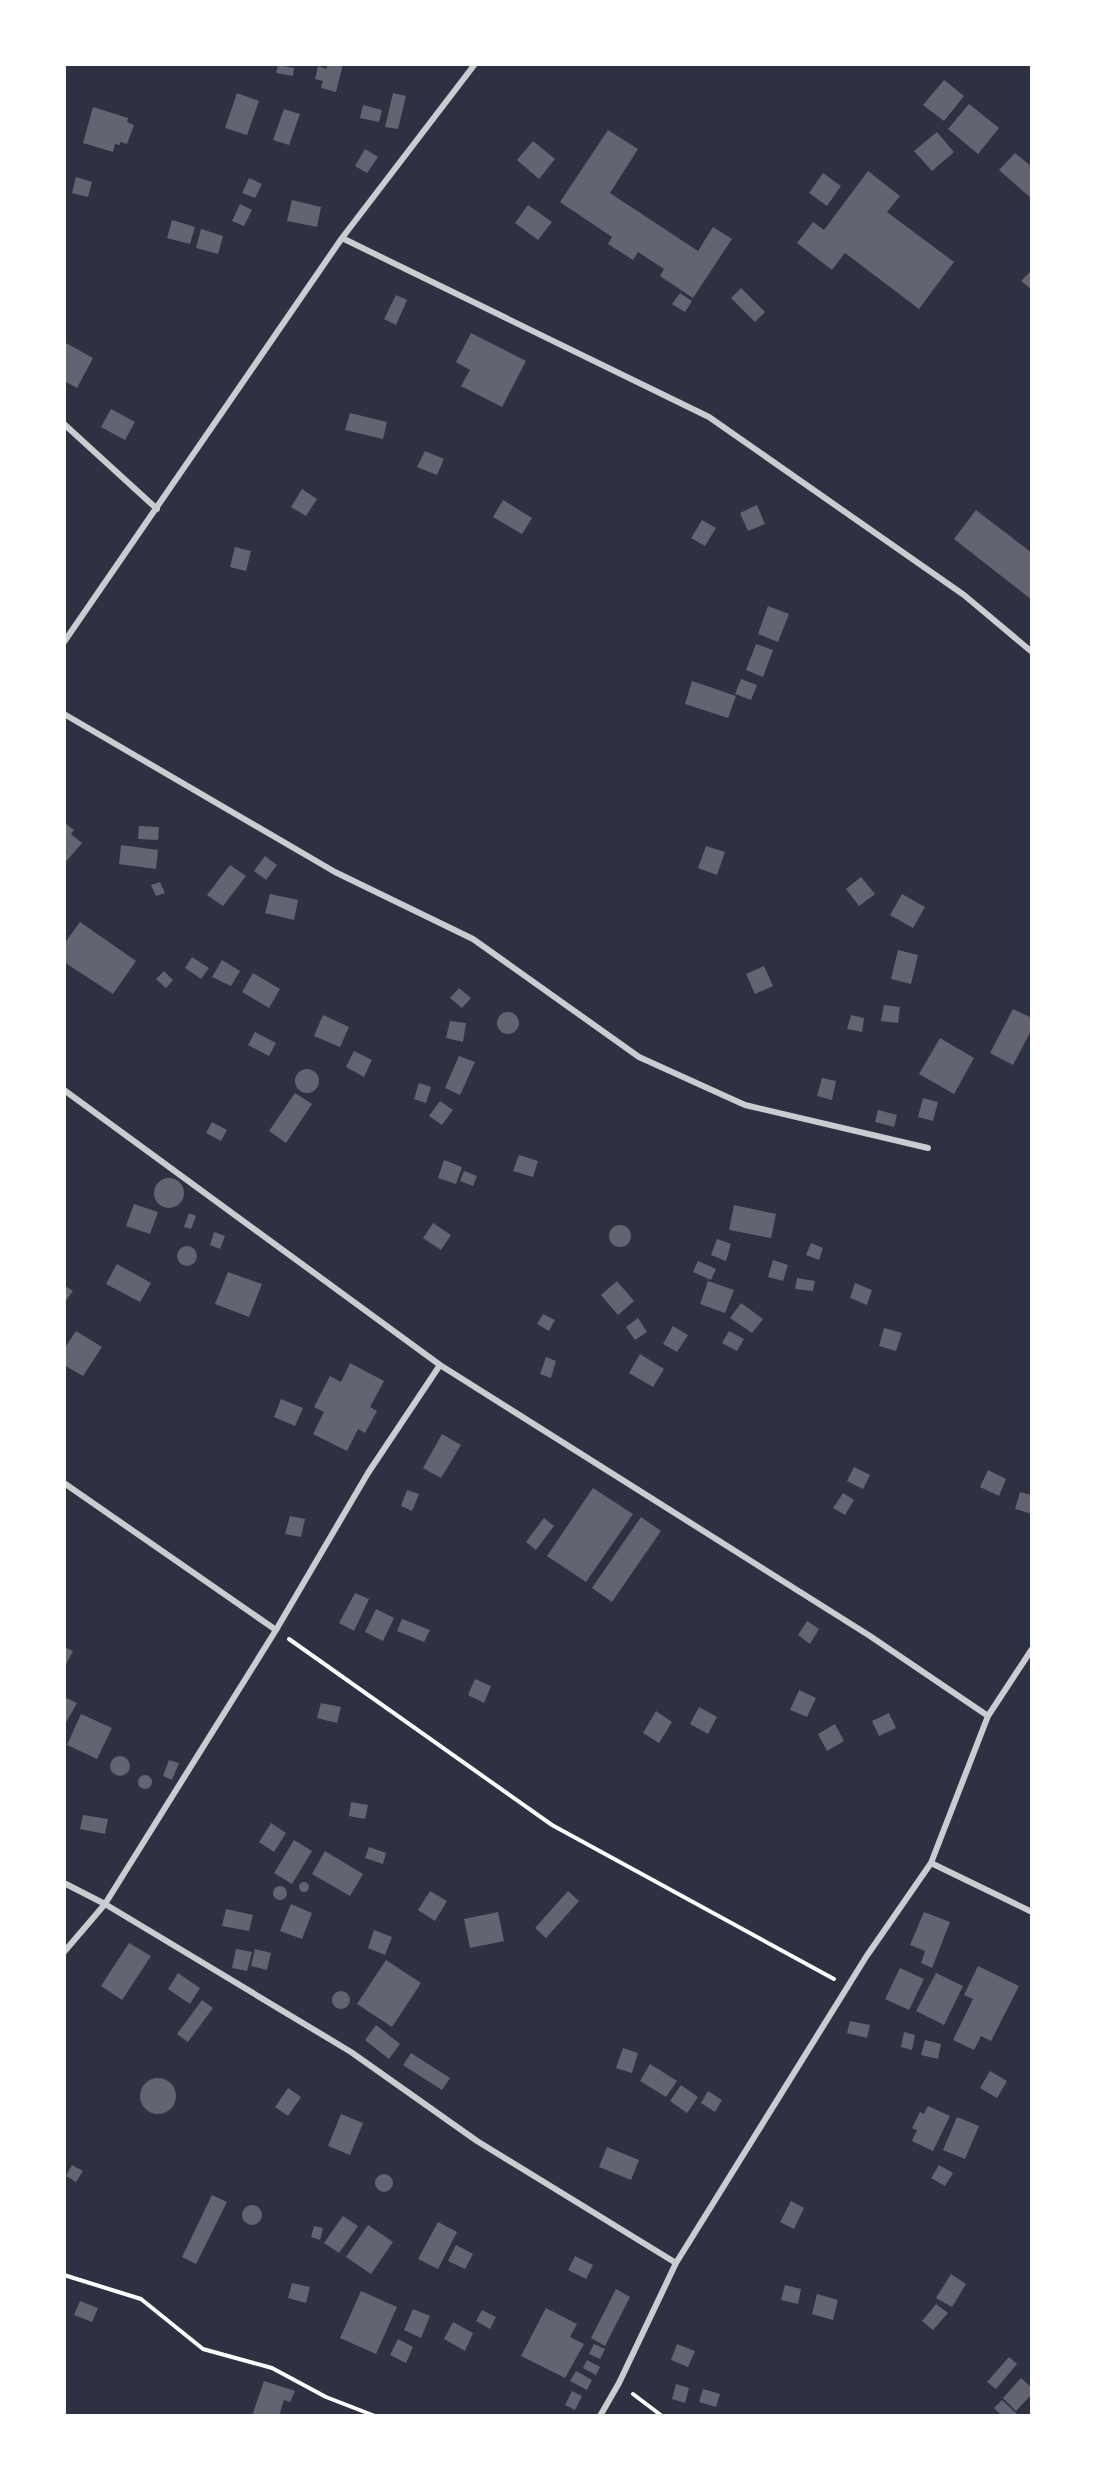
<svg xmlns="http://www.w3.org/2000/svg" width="1096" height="2480" font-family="'Varela Round',sans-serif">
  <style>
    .building { fill: #626471 }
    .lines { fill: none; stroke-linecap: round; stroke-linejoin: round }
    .path { stroke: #fff; stroke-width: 4 }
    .minor { stroke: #caccd0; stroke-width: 6 }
  </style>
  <rect width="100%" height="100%" fill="#2d3142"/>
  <path class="building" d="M328,64H343L336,92L321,88L323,81L315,79L318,66L326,69Z
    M278,65L294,68L293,76L276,73Z
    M944,80L964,96L944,121L923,105Z
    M237,93L259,101L247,135L225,128Z
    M393,93L406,96L398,129L385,127Z
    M969,104L999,128L978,154L948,129Z
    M363,105L382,110L379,122L360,118Z
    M93,107L128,118L127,122L134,125L127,144L120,142V145L115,144L113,152L83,143Z
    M284,109L300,114L289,145L273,140Z
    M608,130L638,149L610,193L698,251L713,227L732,239L693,298L660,276L664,269L638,252L633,260L608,244L612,237L560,202Z
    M937,132L954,152L932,171L914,151Z
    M533,141L555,159L539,179L517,160Z
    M365,149L378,157L367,173L355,166Z
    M1015,153L1032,167V199L999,170Z
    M868,171L900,196L887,212L954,262L919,309L845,253L832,270L797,243L813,222L824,230Z
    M823,173L841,186L827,206L809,193Z
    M76,177L92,182L88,197L72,193Z
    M249,178L262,184L255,198L242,193Z
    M292,200L321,207L317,227L287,221Z
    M240,204L252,210L244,226L232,221Z
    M528,205L552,222L538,240L515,223Z
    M172,220L195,227L190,244L167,238Z
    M201,229L223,236L218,254L196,248Z
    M1032,270V290L1021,281Z
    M741,288L765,312L755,322L731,298Z
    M680,293L692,301L685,312L672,304Z
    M396,295L407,300L396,325L384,319Z
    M471,333L526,361L502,407L461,386L470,370L456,362Z
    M66,343L93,358L77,388L64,381Z
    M111,409L135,422L125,440L101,427Z
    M350,413L387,422L383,439L345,430Z
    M425,451L444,459L437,475L417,467Z
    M302,489L317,499L306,516L291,507Z
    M503,500L532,518L522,534L493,517Z
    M757,505L765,524L748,531L740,513Z
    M976,510L1032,553V600L954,539Z
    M702,520L716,528L705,546L691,538Z
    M235,547L251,551L246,571L230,567Z
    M768,606L789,614L778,642L758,634Z
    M756,644L773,650L763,677L746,670Z
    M741,679L757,685L751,700L735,694Z
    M692,681L736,696L728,718L685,704Z
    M64,822L74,830L71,834L82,843L64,864Z
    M139,826L159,827L158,840L138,839Z
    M121,845L158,850L156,869L119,864Z
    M706,846L725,852L717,875L698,868Z
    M265,856L277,865L266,880L254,871Z
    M230,865L246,876L223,906L207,895Z
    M861,877L875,894L859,906L846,889Z
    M160,882L165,893L156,896L151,885Z
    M270,894L298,900L294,920L265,913Z
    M902,894L925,907L913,928L890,915Z
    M80,922L136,961L113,994L64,962V944Z
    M898,950L918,955L911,984L891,979Z
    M192,957L209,968L201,979L185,968Z
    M222,960L240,971L231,986L212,977Z
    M764,966L773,986L755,994L746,974Z
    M164,971L173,980L166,988L156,979Z
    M253,973L280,989L269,1008L242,992Z
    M459,988L471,998L462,1008L450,998Z
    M884,1005L900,1007L898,1023L881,1021Z
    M1013,1009L1032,1018V1029L1013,1065L990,1053Z
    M497 1023a11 11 0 1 1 22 0a11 11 0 1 1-22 0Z
    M323,1015L349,1027L340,1047L314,1036Z
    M851,1015L864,1018L862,1032L847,1029Z
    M450,1021L466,1023L463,1042L446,1038Z
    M255,1032L276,1043L269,1056L248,1045Z
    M940,1038L974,1058L954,1094L919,1074Z
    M354,1051L372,1060L364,1077L346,1067Z
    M459,1056L475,1062L460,1095L445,1088Z
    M295 1081a12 12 0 1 1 24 0a12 12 0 1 1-24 0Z
    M822,1078L836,1081L832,1100L817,1096Z
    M419,1083L431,1087L426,1103L414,1099Z
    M295,1093L312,1104L286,1143L269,1131Z
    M923,1098L938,1102L933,1121L918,1117Z
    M440,1101L453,1110L442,1125L429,1116Z
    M878,1110L897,1115L894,1127L875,1122Z
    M212,1122L227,1130L221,1141L206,1133Z
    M519,1155L538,1161L533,1177L513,1171Z
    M444,1160L462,1167L456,1184L438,1178Z
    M464,1171L477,1176L473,1186L460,1181Z
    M154 1193a15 15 0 1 1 30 0a15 15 0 1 1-30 0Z
    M134,1204L158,1212L150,1234L126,1226Z
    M734,1205L776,1214L771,1238L729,1230Z
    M189,1213L196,1216L191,1229L184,1227Z
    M433,1223L451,1235L441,1250L423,1238Z
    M609 1236a11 11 0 1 1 22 0a11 11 0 1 1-22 0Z
    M214,1232L225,1236L220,1249L210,1245Z
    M717,1239L731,1244L726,1261L711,1255Z
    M811,1243L823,1248L819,1260L806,1255Z
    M177 1256a10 10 0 1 1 20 0a10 10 0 1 1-20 0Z
    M773,1260L788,1265L783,1281L768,1277Z
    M698,1261L716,1269L711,1280L693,1272Z
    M117,1264L151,1283L140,1302L106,1284Z
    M228,1272L262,1284L249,1317L215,1304Z
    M797,1278L815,1281L813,1291L795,1289Z
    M617,1281L634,1301L618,1315L601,1295Z
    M708,1281L734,1290L725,1313L700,1304Z
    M855,1283L872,1290L867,1305L850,1298Z
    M64,1285L73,1291L64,1303Z
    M741,1303L763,1319L752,1333L730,1318Z
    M543,1314L555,1320L549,1331L537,1324Z
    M638,1318L647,1332L635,1340L626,1327Z
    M673,1326L688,1335L677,1352L663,1344Z
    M884,1328L902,1333L896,1351L879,1346Z
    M76,1331L102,1347L83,1376L64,1365V1349Z
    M729,1331L744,1339L737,1351L722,1343Z
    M640,1354L664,1369L653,1387L629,1373Z
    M546,1357L556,1361L551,1378L540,1374Z
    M350,1363L384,1381L370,1407L377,1411L365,1433L358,1429L347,1451L313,1434L324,1412L314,1407L330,1376L341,1382Z
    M281,1399L303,1408L295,1426L274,1417Z
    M442,1434L461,1445L441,1478L423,1468Z
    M854,1467L870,1475L863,1489L847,1481Z
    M988,1470L1006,1479L999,1496L980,1487Z
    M593,1488L633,1514L586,1582L547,1556Z
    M407,1490L419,1494L412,1511L401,1506Z
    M1020,1492L1032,1495V1514L1015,1509Z
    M843,1493L854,1500L845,1515L833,1508Z
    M290,1516L305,1519L301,1537L285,1534Z
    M641,1517L661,1531L612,1602L592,1588Z
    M544,1518L554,1526L536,1550L526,1542Z
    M355,1593L369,1599L354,1631L339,1623Z
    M376,1609L394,1618L383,1641L365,1632Z
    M402,1619L430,1630L424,1642L397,1631Z
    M807,1621L819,1629L810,1644L798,1635Z
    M64,1647L73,1651L64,1668Z
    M475,1679L491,1686L484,1703L468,1695Z
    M799,1690L816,1698L807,1717L790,1710Z
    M64,1697L77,1703L64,1726Z
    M321,1703L341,1707L337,1723L317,1718Z
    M699,1707L717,1717L708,1734L690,1724Z
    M656,1711L672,1722L659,1743L643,1733Z
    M889,1713L896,1728L879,1736L872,1721Z
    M81,1714L112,1728L97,1759L67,1745Z
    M835,1724L844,1741L827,1751L818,1734Z
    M110 1766a10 10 0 1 1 20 0a10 10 0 1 1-20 0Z
    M169,1760L179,1763L172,1780L163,1776Z
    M138 1782a7 7 0 1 1 14 0a7 7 0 1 1-14 0Z
    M351,1802L368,1805L365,1819L349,1816Z
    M83,1815L108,1819L105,1834L80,1829Z
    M271,1823L286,1833L274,1852L259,1842Z
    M294,1840L312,1851L292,1884L274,1873Z
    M369,1847L386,1853L383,1864L365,1858Z
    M325,1851L363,1874L350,1896L312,1874Z
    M299 1887a5 5 0 1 1 10 0a5 5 0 1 1-10 0Z
    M273 1893a7 7 0 1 1 14 0a7 7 0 1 1-14 0Z
    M430,1891L447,1901L435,1921L418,1910Z
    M568,1891L579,1901L546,1938L535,1928Z
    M291,1904L312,1913L302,1939L280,1931Z
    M226,1909L253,1915L249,1931L222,1926Z
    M498,1912L504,1941L470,1948L464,1919Z
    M924,1912L950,1922L932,1968L921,1963L925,1951L910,1945Z
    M374,1930L392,1937L385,1955L368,1948Z
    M129,1943L151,1956L122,2000L101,1986Z
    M236,1949L252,1952L247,1971L232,1968Z
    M255,1949L271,1953L267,1970L251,1966Z
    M386,1960L421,1983L392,2027L357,2004Z
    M978,1966L1019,1986L991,2041L981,2036L974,2050L953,2040L973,1999L964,1995Z
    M900,1968L924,1979L909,2010L885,1999Z
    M178,1973L200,1988L190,2004L168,1989Z
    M936,1973L963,1986L944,2025L916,2011Z
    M332 2000a9 9 0 1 1 18 0a9 9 0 1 1-18 0Z
    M202,2000L213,2008L188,2042L177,2034Z
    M850,2021L870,2025L867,2038L847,2033Z
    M376,2025L400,2044L389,2059L365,2040Z
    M904,2032L915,2035L912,2050L901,2047Z
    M925,2040L941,2044L938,2059L921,2055Z
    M623,2048L638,2053L632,2073L616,2068Z
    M411,2053L450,2078L442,2090L403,2065Z
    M650,2064L677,2081L666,2097L640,2081Z
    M990,2071L1007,2081L997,2098L980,2088Z
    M140 2096a18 18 0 1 1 36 0a18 18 0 1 1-36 0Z
    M681,2085L698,2097L687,2113L670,2101Z
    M288,2088L301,2097L288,2116L275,2107Z
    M708,2091L722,2100L715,2112L701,2103Z
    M928,2106L950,2116L933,2151L912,2141L917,2130L912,2128L920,2112L924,2114Z
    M341,2114L363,2123L350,2155L328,2146Z
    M957,2117L979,2126L965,2159L943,2150Z
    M607,2147L639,2160L631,2180L599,2167Z
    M72,2165L83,2171L76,2182L66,2176Z
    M939,2165L953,2173L945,2186L931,2178Z
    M375 2183a9 9 0 1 1 18 0a9 9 0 1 1-18 0Z
    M212,2195L227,2202L196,2264L182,2257Z
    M791,2201L804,2208L794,2229L780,2222Z
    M242 2215a10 10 0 1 1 20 0a10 10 0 1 1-20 0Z
    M343,2216L358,2226L339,2253L324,2243Z
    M438,2222L457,2232L438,2269L418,2259Z
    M368,2225L393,2242L371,2274L346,2257Z
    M314,2226L323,2228L320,2240L311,2237Z
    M456,2245L473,2254L465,2269L448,2261Z
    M575,2256L593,2265L586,2279L568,2270Z
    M951,2274L966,2284L952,2307L936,2298Z
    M292,2283L310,2287L306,2303L288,2298Z
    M785,2285L801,2289L798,2304L781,2300Z
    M616,2289L630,2297L605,2346L591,2338Z
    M361,2291L397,2307L376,2354L340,2338Z
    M817,2294L838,2300L833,2320L812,2314Z
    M80,2301L98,2308L92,2322L74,2315Z
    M936,2304L948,2313L933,2330L922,2321Z
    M546,2308L577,2324L570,2337L584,2344L565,2378L521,2356Z
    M413,2309L430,2316L421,2338L404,2330Z
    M482,2310L496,2317L490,2329L476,2321Z
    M453,2322L473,2333L465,2351L444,2339Z
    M398,2339L413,2347L406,2363L390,2355Z
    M594,2344L605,2349L600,2359L589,2354Z
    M677,2344L695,2351L688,2367L671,2360Z
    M1009,2357L1017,2364L996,2389L987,2382Z
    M587,2360L600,2367L596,2375L583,2368Z
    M576,2371L592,2380L587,2390L570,2381Z
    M1021,2378L1032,2388V2394L1016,2411L1003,2398Z
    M264,2381L295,2391L290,2402L284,2400L279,2416H252Z
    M676,2384L689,2388L685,2403L672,2399Z
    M703,2389L720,2394L716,2407L699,2402Z
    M572,2391L582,2396L575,2410L565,2405Z
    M1002,2400L1017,2414L1015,2416H1002L994,2408Z"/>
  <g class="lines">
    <path class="path" d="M289,1639L552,1825L834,1979
      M64,2275L141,2299L203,2349L272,2368L326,2397L375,2416
      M633,2394L662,2416"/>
    <path class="minor" d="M342,238L709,417L964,595L1032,652
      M64,424L157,509
      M64,642L342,238L475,64
      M64,714L335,872L473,939L639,1057L745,1105L928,1148
      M64,1090L440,1365L870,1636L988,1716
      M64,1483L276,1630
      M931,1863L1032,1912
      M64,1883L105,1904L351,2052L477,2141L676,2263
      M64,1952L105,1904L276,1630L368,1473L440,1365
      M600,2416L619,2383L676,2263L866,1957L931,1863L988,1716L1032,1649"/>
  </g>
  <rect width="1096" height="2480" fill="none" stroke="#ffffff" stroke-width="132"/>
</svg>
